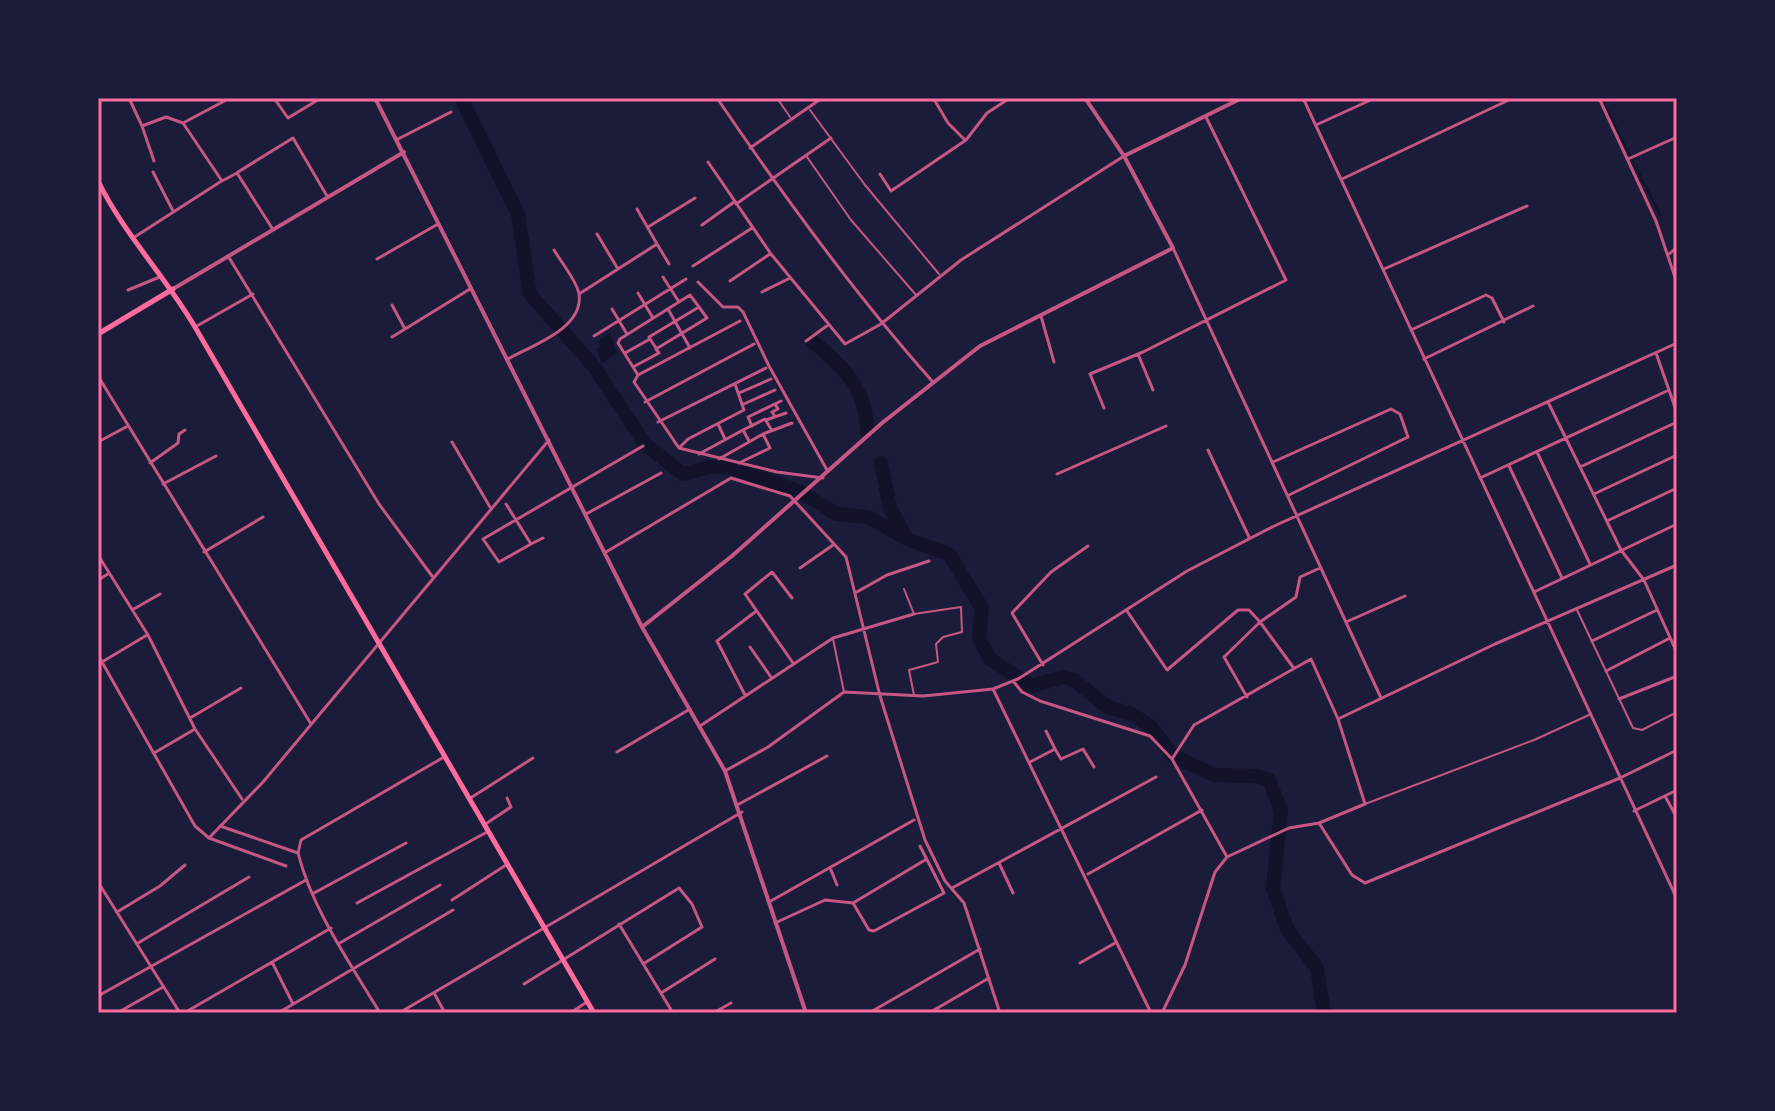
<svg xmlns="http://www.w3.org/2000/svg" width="1775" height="1111" font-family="Inter,sans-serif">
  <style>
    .water { fill: #12122b }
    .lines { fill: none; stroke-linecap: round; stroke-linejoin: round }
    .stream { stroke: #12122b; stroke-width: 2 }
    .river { stroke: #12122b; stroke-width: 14 }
    .service { stroke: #c65784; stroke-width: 2 }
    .minor { stroke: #c65784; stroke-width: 3 }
    .tertiary { stroke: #c65784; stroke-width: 4 }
    .secondary { stroke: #ff6b9d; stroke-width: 5 }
    .neatline { fill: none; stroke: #ff6b9d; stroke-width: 3 }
  </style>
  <rect width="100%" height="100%" fill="#1b1b3a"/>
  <path class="water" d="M610,333L617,353L602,363L596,349L601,346L598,341Z"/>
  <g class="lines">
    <path class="stream" d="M1601,98L1660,215"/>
    <path class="river" d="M461,98L518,214L530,294L595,368L645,444L683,474L709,467H730L801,492L836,514L868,517L909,540L949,554L982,608L979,638L990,659L1031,686L1063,677L1074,680L1108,707L1132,714L1151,727L1172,755L1214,775L1257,776L1269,780L1281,811L1273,888L1287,929L1317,968L1324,1013
      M812,341C843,366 866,388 867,430
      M881,463L890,508L906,537"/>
    <path class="service" d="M777,98L790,117
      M810,110L865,185L939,274
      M807,157L851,220L916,295
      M904,589L914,614L961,607L962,632L943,637L936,644L938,662L909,670L914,695
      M1577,610L1633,728L1642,730L1677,712
      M833,639L844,692
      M1365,804L1534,740L1589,715"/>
    <path class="minor" d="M129,98L142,126
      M274,98L288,118L321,98
      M717,98C784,197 853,292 932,381
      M1303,98L1677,899
      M1599,98L1656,221L1677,283
      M935,101L948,123L964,139
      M183,123L222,181L237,173L272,228
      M1316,125L1375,98
      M398,139L451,112
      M750,148L822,98
      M1628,159L1677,137
      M154,161L142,126L166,117L183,123L230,98
      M708,162L771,254L845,344L881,324L961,260L1124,156
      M153,172L173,211
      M238,172L293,138L327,196
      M880,174L891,191L966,140L987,113L1010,98
      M1342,179L1513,98
      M736,204L831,138
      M702,225L734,202
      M648,227L695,198
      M597,234L618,269
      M133,238L220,182
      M657,244L669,264
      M1173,248L1381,698
      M1668,255L1677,247
      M228,256L379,504L432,576
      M377,259L438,224
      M693,266L752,228
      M1384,269L1527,206
      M663,277L679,302
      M730,281L770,254
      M698,282L723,307H738L743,312L769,366L827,470
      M128,290L162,276
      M762,292L790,278
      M638,293L653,318
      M579,294L657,244L637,209
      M392,305L405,329
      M612,309L627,334
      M668,309L690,348
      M1041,316L1054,362
      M740,321L638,375L634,382L679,448L777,472L823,478
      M195,327L253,294
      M1411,330L1486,295L1492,298L1504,322
      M594,336L686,279
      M392,337L470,289
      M806,341L828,325
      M625,353L650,339L656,348
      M1656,353L1677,413
      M1138,354L1153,390
      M508,359C530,346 584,329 579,294C577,281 561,262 554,250
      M1424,359L1533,306
      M633,367L659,353L656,349L707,318L699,307
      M638,375L618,343L620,339L690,295L699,307L649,337
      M98,376L311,724
      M739,393L771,379
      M645,402L754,344
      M1548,402L1621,550L1644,580L1677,653
      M744,404L775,390
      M1104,408L1090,374L1143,352L1286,280L1206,117
      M774,415L772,412L778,409L775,404
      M766,420L786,413
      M658,422L766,368
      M718,424L725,439
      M752,426L748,417L781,401
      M743,430L765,419L771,429
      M98,442L126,427
      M452,442L490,507
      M679,448L688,439L744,410L735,384
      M1208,450L1249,537
      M1537,452L1590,564
      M699,454L743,430L749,441
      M719,459L763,434
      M1273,462L1391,409L1400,414L1408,437L1289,495
      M150,463L178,443L179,434L185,430
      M739,463L770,448L763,434L792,423
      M1509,466L1562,578
      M1580,467L1677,422
      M1057,474L1166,426
      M1480,478L1669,390
      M163,484L216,456
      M1594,494L1677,455
      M506,504L531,544L543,538
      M586,514L661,473
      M1607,521L1677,488
      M531,544L499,562L483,539L643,446
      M204,552L263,517
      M606,552L731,478L790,496L846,557L880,696L925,840L945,881L964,903L1000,1013
      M98,555L148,635L195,729L242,799
      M800,568L833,545
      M98,580L108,574
      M1534,592L1677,524
      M855,593L887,575L929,561
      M792,598L772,572L745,594L793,663
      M132,610L160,594
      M1127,611L1167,670L1238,610H1249L1260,622L1296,597L1300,577L1320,568
      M1346,622L1405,596
      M1592,641L1657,610
      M750,647L771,677
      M98,655L195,826L209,838L286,866
      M102,662L147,635
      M1043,665L1012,613L1051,572L1088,546
      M1606,671L1670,638
      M1013,681L1022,692L1040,701L1150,736L1172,759
      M993,689L1151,1013
      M745,695L717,641L755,612
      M1247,697L1224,657L1260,622L1293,667
      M1619,699L1677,676
      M190,718L241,688
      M1338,719L1495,644L1677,565
      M700,726L833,638L914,614
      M1046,731L1055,749
      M617,752L690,709
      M154,753L195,729
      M1030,762L1055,749L1061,759L1083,749L1094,767
      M725,771L768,747L844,692L923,696L993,689L1018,679L1187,571L1272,527L1677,343
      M1665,796L1677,818
      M469,799L533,758
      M739,804L827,756
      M1634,811L1677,790
      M1319,823L1352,875L1365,883L1620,778L1677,750
      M484,825L511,807L507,798
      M220,826L298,853C312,909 350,963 380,1013
      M209,838L263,782L549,440
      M298,853L301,840L444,757
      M999,863L1013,893
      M831,870L837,885
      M1088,874L1202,810
      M98,882L180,1013
      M952,888L1156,777
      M314,893L406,843
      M452,900L506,865
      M769,902L914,820
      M357,903L487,832
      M853,903L869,930L874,931L944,893L920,846
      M117,912L160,886L185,865
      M775,923L825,900L853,903L925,860
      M619,924L673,1013
      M138,943L249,877
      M338,944L440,885
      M272,962L293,1004
      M1080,963L1115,943
      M524,984L679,888L692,904L702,927L643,964
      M434,993L445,1013
      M661,993L715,959
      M98,996L306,880
      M117,1013L163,987
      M184,1013L331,928
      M278,1013L453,910
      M399,1013L742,812
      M570,1013L587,1002
      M713,1013L731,1003
      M845,1013H853
      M869,1013L980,949
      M929,1013L989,978
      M1162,1013L1185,965L1215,872L1227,857L1289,828L1319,823L1365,804L1338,719L1311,659L1194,725L1172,759L1227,857"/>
    <path class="tertiary" d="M375,98L642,627L725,771L806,1013
      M1124,156L1242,98
      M173,289L404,152
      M642,627L732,556L882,423L980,346L1173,248L1124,156L1085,98"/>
    <path class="secondary" d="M98,181C124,234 165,276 195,327L594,1013
      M98,334L173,289"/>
  </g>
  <rect width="1775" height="1111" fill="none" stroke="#1b1b3a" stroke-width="200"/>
  <rect x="100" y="100" width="1575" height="911" class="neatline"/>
</svg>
